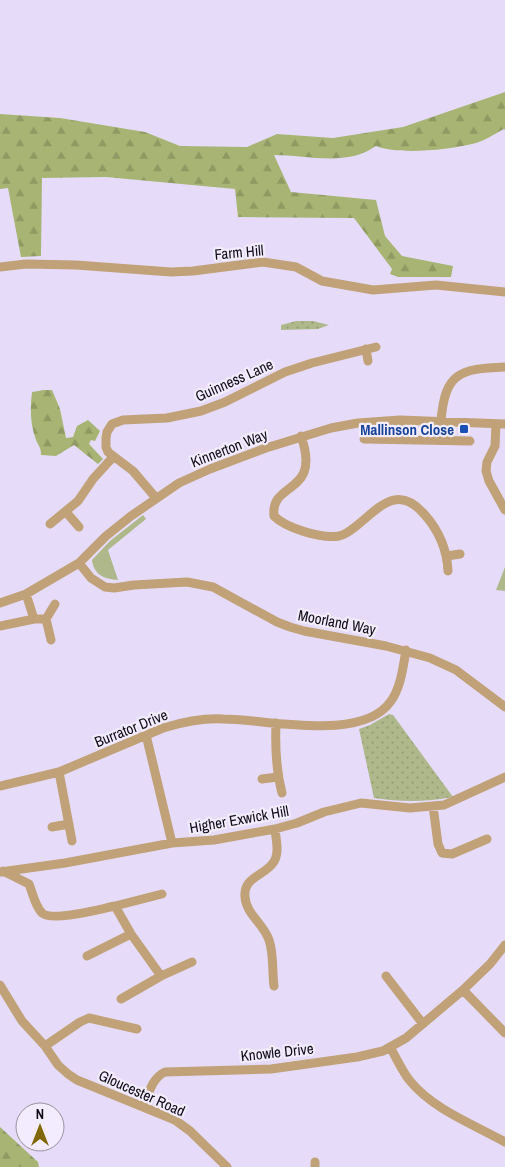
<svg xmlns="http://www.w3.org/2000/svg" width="505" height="1167" font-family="'Archivo Narrow',sans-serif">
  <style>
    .green { fill: #aeb88a }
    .forest { fill: url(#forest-firs) }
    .park { fill: url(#park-dots) }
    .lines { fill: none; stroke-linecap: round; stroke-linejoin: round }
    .street { stroke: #c0a178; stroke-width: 9 }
    .transit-dot { fill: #1a4fb4; stroke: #f2ecfe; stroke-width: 2 }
    .labels { text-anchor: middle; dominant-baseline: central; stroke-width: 4.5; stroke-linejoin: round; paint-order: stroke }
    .street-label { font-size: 15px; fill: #0f0c15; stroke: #f2ecfe }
    .transit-label { font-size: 15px; font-weight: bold; fill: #164399; stroke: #f2ecfe; text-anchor: end }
  </style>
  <defs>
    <pattern id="forest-firs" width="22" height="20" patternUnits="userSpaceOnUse" patternTransform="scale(1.25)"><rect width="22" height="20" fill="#a7b473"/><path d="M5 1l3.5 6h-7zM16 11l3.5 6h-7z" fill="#8f9a63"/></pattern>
    <pattern id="park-dots" width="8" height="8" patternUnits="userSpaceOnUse" patternTransform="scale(1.25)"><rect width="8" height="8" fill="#aeb88a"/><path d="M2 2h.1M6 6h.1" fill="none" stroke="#949d76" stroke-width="1.8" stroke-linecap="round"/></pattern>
  </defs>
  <rect width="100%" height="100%" fill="#e6dcfa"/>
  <path class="green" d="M143,515L146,519L108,550L118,580C104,579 94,575 92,560L110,541Z
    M505,567V591L496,590Z"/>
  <path class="forest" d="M505,92V130L504,129C494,134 483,142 472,144C449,150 397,155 376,146C347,167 307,155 274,155L291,192L376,200L385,236L402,256L453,266L451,277H398L390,274L392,269L354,218L238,217L235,189L106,177L42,178L41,256L21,257L8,188L0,189V114L60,118L145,132L180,146L247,147L277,134L333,138L403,127Z
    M44,390H52L60,409L66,438L73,437L77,426L88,420L100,431L95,441L91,440L89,444L103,459L98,464L74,445L56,456L41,455C41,447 39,447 36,440C30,424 30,408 32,392Z
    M0,1127L38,1162L39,1167H0Z"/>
  <path class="park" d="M296,321H313L329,325L318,329L281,330V325Z
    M389,714L393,715L453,797C426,802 401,802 374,798L359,729L370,725Z"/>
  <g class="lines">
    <path class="street" d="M0,267L26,264L76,265L171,272L193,271L263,262L296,267L322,281L373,290L436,285L505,292
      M366,349L368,361
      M400,420L401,439
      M441,421C445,372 460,369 505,367
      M496,424L495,446L487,462L486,471L489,481L505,510
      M301,436C322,496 270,480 274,516C286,528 321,539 339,536C345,535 350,531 355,527C380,507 398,483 425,515C439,531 447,550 448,571
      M364,439L470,441
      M156,498L133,471L108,452L106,447V438L107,432L112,424L123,420L167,418L201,411L225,402L285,372L312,363L376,347
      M66,512L79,527
      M50,524L78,501L93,479L113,457
      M447,556L460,554
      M79,563L91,578L105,587L114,588L134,585L187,582L213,587L277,622L290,627L304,631L386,646L430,658L456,670L505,707
      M0,603L26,594L79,563L106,536L131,516L179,483L210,469L266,448L331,428L358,423L400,420L505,424
      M34,619H46L51,640
      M46,619L55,604
      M0,626L34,619L26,594
      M276,723C275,747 276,770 282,793
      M146,735L172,843
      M59,772L72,841
      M262,779L278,777
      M0,786L59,772L163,728C183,722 203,718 223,719C267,719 362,743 391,701C401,687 403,667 406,650
      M433,806L438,844L442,853L452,854L487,839
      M52,827L69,824
      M3,871L29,884C33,894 35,906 42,913C52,922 100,909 115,906L131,934L161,976
      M0,872L65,863L172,843L214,840L275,829L297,823L324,812L361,803L410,808L444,805L505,777
      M115,906L162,894
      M87,956L131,934
      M386,976L423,1024
      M0,985L22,1021L45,1046L58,1065L68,1074L77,1080L175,1120L190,1131L227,1167
      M274,986C272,972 274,954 269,940C264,924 246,914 245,897C243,877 264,876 273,863C280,854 276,840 275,829
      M463,990L505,1033
      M121,999L161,976L192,962
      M45,1046L80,1022L89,1018L137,1029
      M390,1047C397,1059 402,1071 410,1081C434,1110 473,1124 505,1142
      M144,1106C149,1093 152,1078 165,1072L271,1069L357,1057L383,1051L406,1038L463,990L490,964L505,945
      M315,1162V1167"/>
  </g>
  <rect class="transit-dot" x="459" y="424" width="10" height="10" rx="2.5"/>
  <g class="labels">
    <g class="street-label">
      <text transform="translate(239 252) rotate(-5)">Farm Hill</text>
      <text transform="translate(234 380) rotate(-24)">Guinness Lane</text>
      <text transform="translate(229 448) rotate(-21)">Kinnerton Way</text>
      <text transform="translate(337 622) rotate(11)">Moorland Way</text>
      <text transform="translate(131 728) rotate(-22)">Burrator Drive</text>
      <text transform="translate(239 819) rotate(-10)">Higher Exwick Hill</text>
      <text transform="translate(277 1052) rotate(-6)">Knowle Drive</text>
      <text transform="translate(142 1093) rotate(24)">Gloucester Road</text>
    </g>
    <g class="transit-label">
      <text x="454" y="429">Mallinson Close</text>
    </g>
  </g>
  <g transform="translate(40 1127)"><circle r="24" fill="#f2ecfe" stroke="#9792a1"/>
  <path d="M0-4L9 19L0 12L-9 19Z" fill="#826700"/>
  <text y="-8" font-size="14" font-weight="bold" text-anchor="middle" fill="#0f0c15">N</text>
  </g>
</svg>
